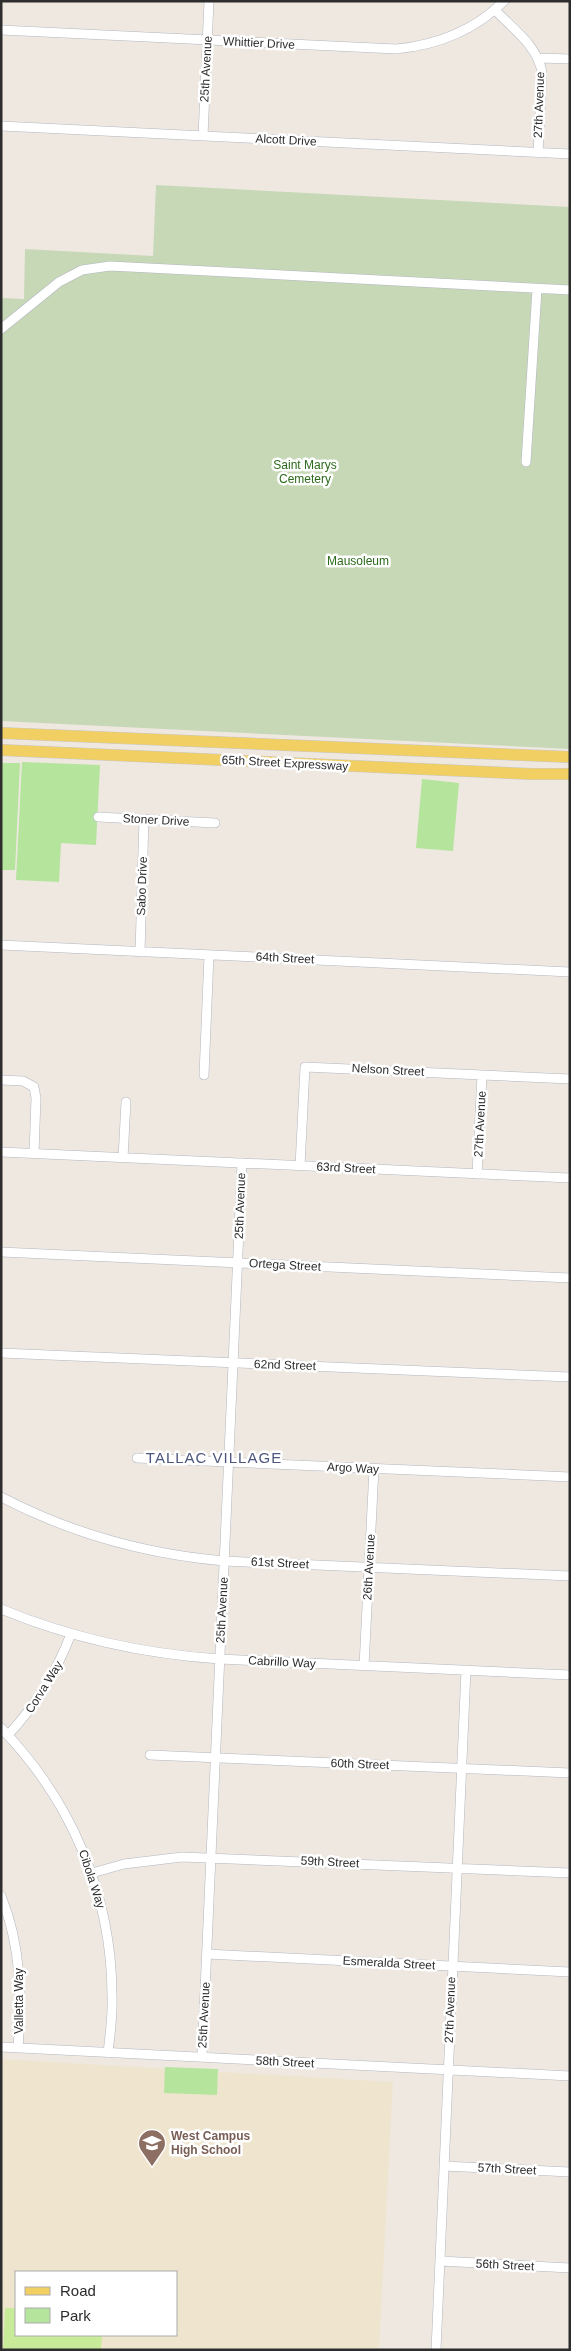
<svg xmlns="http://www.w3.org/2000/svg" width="571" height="2351" font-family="Helvetica,sans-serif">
	<rect width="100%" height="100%" fill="#eee8e0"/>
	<path fill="#efe5cf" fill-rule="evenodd" d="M 1,2059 L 393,2082 L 379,2350 L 1,2350 ZM 16,2272 L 176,2272 L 176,2335 L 16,2335 Z"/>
	<path fill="#b5e49d" d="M 22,762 L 100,765 L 96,845 L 61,843 L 59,882 L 16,880 Z
		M 1,763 L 20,763 L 15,870 L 1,870 Z
		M 422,779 L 459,783 L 453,851 L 416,848 Z
		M 165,2067 L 218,2069 L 217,2095 L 164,2093 Z"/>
	<path fill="#c7d8b7" d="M 156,185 L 570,207 L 570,749 L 1,721 L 1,298 L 24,299 L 25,249 L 153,256 Z"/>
	<path fill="#c8eb99" d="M 5,2308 L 16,2308 L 16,2335 L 102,2335 L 101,2350 L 3,2350 Z"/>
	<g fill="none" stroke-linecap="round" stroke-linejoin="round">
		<g stroke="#b3b6c0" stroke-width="10">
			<path id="minor" d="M 495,10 C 513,29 537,45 542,72 L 538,153
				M 1,30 L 396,49 C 438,45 474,31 504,1
				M 539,58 L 570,59
				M 1,126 L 570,154
				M 203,136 L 209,1
				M 1,329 L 59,282 L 82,270 L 110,266 L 570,290
				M 526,462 L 537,289
				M 98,817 L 215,823
				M 1,945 L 570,972
				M 140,952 L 144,819
				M 204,1075 L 209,955
				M 1,1080 L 23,1081 L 34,1087 L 36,1098 L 34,1153
				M 1,1152 L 570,1178
				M 123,1158 L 126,1102
				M 300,1166 L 305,1067 L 570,1079
				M 477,1174 L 482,1075
				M 1,1252 L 570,1278
				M 1,1353 L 570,1377
				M 137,1458 L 570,1477
				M 1,1497 C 72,1534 145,1554 224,1561 L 570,1576
				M 1,1609 C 71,1638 144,1654 220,1659 L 570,1675
				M 364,1666 L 374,1469
				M 1,1728 C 71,1800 112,1895 112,1996 C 113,2015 110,2034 108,2053
				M 8,1735 C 37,1704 56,1673 71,1634
				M 150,1755 L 570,1773
				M 92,1873 L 124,1864 L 182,1857 L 570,1873
				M 1,1896 C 21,1945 22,1996 18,2048
				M 207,1954 L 570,1972
				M 1,2047 L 570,2076
				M 202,2057 L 242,1163
				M 444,2166 L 570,2172
				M 440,2261 L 570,2268
				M 436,2350 L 466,1670"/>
		</g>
		<g stroke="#c8c8c8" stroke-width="12">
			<path id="major" d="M 1,733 L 570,757
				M 1,750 L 532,774 L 570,774"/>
		</g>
		<use href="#minor" stroke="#fff" stroke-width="9"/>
		<use href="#major" stroke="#f1cf62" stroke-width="11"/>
	</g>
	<defs>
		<g id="school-pin" transform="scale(1.4375)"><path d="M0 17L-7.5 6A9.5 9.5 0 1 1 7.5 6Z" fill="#8d6e63" stroke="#fff"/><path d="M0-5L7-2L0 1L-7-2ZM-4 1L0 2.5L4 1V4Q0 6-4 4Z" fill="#fff"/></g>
	</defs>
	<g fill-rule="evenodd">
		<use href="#school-pin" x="152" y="2143"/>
	</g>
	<g text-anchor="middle" stroke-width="5" stroke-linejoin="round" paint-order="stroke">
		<g font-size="12" fill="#2d2d2d" stroke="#fff">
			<text transform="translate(259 43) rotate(3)" y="4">Whittier Drive</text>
			<text transform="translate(206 69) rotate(-87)" y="4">25th Avenue</text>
			<text transform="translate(539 105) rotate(-88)" y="4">27th Avenue</text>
			<text transform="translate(286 140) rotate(3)" y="4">Alcott Drive</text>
			<text transform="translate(285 763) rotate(3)" y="4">65th Street Expressway</text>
			<text transform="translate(156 820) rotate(3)" y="4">Stoner Drive</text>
			<text transform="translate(142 886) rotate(-88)" y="4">Sabo Drive</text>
			<text transform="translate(285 958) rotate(3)" y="4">64th Street</text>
			<text transform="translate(388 1070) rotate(3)" y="4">Nelson Street</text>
			<text transform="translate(480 1124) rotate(-87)" y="4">27th Avenue</text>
			<text transform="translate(346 1168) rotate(3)" y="4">63rd Street</text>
			<text transform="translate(240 1206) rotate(-88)" y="4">25th Avenue</text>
			<text transform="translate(285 1265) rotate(3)" y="4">Ortega Street</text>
			<text transform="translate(285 1365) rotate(2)" y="4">62nd Street</text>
			<text transform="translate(353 1468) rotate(3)" y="4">Argo Way</text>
			<text transform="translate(280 1563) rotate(3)" y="4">61st Street</text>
			<text transform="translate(369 1567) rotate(-87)" y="4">26th Avenue</text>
			<text transform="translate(222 1610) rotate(-87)" y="4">25th Avenue</text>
			<text transform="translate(282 1662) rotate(3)" y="4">Cabrillo Way</text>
			<text transform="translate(44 1687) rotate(-58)" y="4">Corva Way</text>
			<text transform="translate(360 1764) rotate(2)" y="4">60th Street</text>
			<text transform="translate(330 1862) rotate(3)" y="4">59th Street</text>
			<text transform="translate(92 1879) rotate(72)" y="4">Cibola Way</text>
			<text transform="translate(389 1963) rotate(3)" y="4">Esmeralda Street</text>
			<text transform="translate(19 2001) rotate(-90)" y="4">Valletta Way</text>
			<text transform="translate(450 2010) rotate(-88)" y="4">27th Avenue</text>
			<text transform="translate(204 2015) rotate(-87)" y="4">25th Avenue</text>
			<text transform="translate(285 2062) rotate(3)" y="4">58th Street</text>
			<text transform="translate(507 2169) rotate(3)" y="4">57th Street</text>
			<text transform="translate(505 2265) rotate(3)" y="4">56th Street</text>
		</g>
		<g font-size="12" fill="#2c6b1b" stroke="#fff">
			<text x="305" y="469">Saint Marys<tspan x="305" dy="14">Cemetery</tspan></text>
			<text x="358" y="565">Mausoleum</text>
		</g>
		<g font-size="12" font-weight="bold" fill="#785e54" stroke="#fff" text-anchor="start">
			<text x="171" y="2140">West Campus<tspan x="171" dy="14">High School</tspan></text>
		</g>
		<g font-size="15" letter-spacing="1" fill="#4c567e" stroke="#fff">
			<text x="214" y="1463">TALLAC VILLAGE</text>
		</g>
	</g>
	<rect width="571" height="2351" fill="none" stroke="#2d2d2d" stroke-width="5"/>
	<rect x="15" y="2271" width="162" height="65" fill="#ffffff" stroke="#ababab"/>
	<rect x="25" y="2287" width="25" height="8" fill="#f1cf62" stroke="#ababab"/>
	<text x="60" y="2296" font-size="15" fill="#2d2d2d">Road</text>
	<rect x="25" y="2308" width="25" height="15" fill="#b5e49d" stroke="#ababab"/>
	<text x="60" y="2321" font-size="15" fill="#2d2d2d">Park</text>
</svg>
